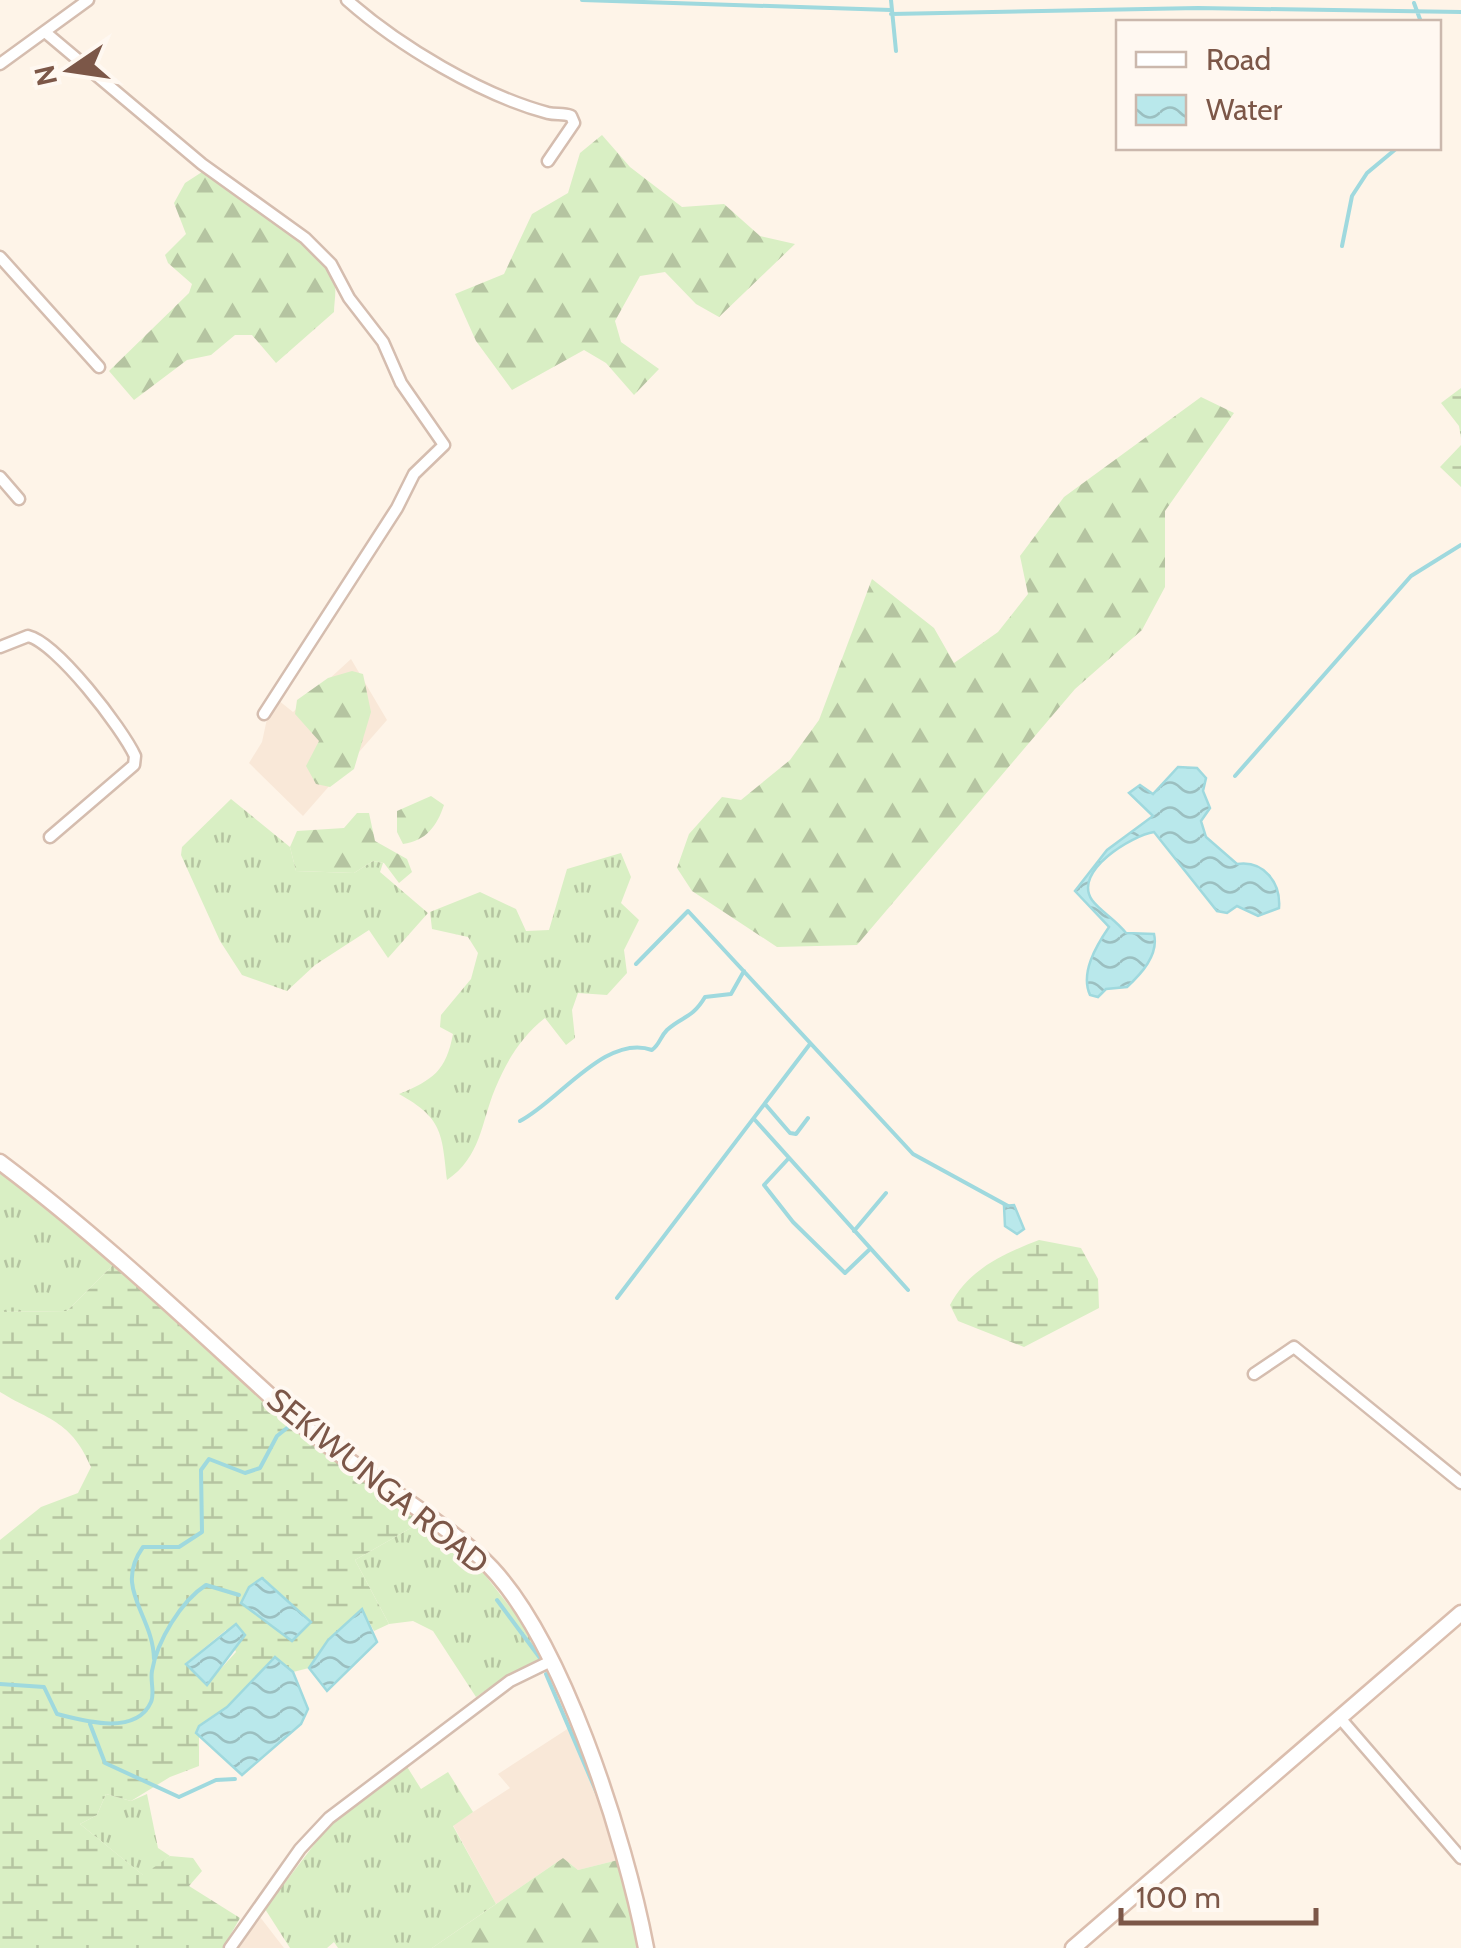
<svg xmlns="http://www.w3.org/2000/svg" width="1461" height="1948" font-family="Cabin,sans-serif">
	<defs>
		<pattern id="grass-tufts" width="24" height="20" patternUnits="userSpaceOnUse" patternTransform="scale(2.5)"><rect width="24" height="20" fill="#d9efc4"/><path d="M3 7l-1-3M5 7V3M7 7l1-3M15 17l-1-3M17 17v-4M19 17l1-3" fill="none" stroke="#b5c4a1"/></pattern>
		<pattern id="forest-firs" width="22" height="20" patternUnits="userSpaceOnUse" patternTransform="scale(2.5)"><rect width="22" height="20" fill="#d9efc4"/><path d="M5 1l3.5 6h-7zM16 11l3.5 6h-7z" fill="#b5c4a1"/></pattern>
		<pattern id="wetland-marsh" width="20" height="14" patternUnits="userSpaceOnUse" patternTransform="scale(2.5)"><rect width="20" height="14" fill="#d9efc4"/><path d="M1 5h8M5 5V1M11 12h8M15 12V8" fill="none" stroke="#b5c4a1"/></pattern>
		<pattern id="water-waves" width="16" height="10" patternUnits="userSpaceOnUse" patternTransform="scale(2.5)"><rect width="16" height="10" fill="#b9e8eb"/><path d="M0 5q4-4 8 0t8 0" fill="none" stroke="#9bbfc0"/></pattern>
	</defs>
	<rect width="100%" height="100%" fill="#fef4e8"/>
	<path fill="#f9e8d8" d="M 351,659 L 387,720 L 303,816 L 249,763 L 262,742 L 268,714 L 278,700 L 293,712 Z
		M 572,1726 L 622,1859 L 578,1870 L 563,1858 L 496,1904 L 453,1825 L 510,1788 L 498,1774 Z
		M 260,1917 L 284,1948 L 237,1948 Z"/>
	<path fill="url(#grass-tufts)" d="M 231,799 L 290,847 L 296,871 L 354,873 L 373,861 L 383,863 L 380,872 L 428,913 L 388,958 L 369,930 L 315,965 L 287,991 L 242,975 L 220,941 L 181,855 L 182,847 Z
		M 621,853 L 631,877 L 621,903 L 639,920 L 624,950 L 627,973 L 607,995 L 578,993 L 572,1010 L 575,1038 L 566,1045 L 545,1018 C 521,1037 507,1060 495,1089 C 481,1123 481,1157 447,1180 C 442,1132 442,1118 399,1094 C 433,1080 446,1071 453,1034 L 440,1027 L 441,1015 L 471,979 L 478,953 L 468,937 L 432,929 L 430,912 L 480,892 L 516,909 L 526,931 L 549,930 L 567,869 Z
		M 0,1173 L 115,1263 L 67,1311 L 0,1312 Z
		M 423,1521 L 471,1557 L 521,1621 L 543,1659 L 513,1672 L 476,1697 L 433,1631 L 413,1621 L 389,1624 L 355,1560 Z
		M 406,1765 L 421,1789 L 448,1772 L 473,1812 L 453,1826 L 496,1904 L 432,1948 L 338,1948 L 334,1942 L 327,1948 L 290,1948 L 265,1909 L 326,1829 Z
		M 106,1794 L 131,1801 L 147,1794 L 158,1848 L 170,1856 L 144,1876 L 80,1824 L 97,1815 Z"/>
	<path fill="url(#forest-firs)" d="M 602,135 L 630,167 L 682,207 L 724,204 L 760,236 L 795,244 L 719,317 L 696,304 L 665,272 L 640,276 L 615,321 L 621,342 L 659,369 L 634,395 L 606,363 L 584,350 L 512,390 L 476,341 L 455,294 L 504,274 L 532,214 L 568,193 L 580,153 Z
		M 202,172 C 238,197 317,241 334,282 C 337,290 334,303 334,312 L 276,363 L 252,335 L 235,335 L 211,355 L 187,360 L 134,400 L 109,371 L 189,293 L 192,284 L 168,263 L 165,255 L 186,234 L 174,203 L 185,183 Z
		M 1201,397 L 1234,413 L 1165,511 L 1165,587 L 1142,630 L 1075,689 L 857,945 L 777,947 L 692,891 L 677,868 L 689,834 L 722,797 L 741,800 L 790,760 L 819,720 L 872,579 L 934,628 L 954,663 L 998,632 L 1028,594 L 1020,556 L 1064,497 Z
		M 352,671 L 363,674 L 371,712 L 354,769 L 330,787 L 316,784 L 306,766 L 319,741 L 295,714 L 297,700 L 328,678 Z
		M 431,796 L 444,805 C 437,826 426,841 403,844 L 397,832 L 397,811 Z
		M 357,813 L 369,813 L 375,841 L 407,859 L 412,872 L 399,883 L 384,863 L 373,861 L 354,873 L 296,871 L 290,847 L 297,831 L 344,828 Z
		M 563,1858 L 578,1870 L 622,1859 L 640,1948 L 432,1948 Z"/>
	<path fill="url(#wetland-marsh)" fill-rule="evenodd" d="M 1461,388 L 1461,438 L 1459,426 L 1441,403 Z
		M 1461,445 L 1461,487 L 1440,467 Z
		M 1039,1240 L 1081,1248 L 1098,1279 L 1099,1308 L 1024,1347 L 958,1321 L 950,1305 C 968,1270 1003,1254 1039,1240 Z
		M 115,1263 L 423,1521 L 355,1560 L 389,1624 L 374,1631 L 362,1609 L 309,1668 L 293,1672 L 274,1657 L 227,1707 L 199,1726 L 199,1766 L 170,1777 L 131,1801 L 106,1794 L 97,1815 L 80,1824 L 143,1875 L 170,1856 L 193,1858 L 202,1871 L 189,1886 L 240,1918 L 223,1948 L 0,1948 L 0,1540 L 41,1507 L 78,1493 L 91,1467 C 70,1417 42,1418 0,1392 L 0,1312 L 67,1311 ZM 262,1579 L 311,1621 L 292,1641 L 241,1603 ZM 226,1630 L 236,1652 L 207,1684 L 186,1663 Z"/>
	<path fill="url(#water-waves)" stroke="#9fd9de" stroke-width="2.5" d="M 1178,767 L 1197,768 L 1206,778 L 1203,791 L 1210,808 L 1201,821 L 1206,837 L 1237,864 C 1264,860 1281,883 1279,908 L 1258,916 L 1237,906 L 1227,913 L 1217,911 L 1154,832 C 1133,835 1072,871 1092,900 C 1100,911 1116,920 1126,933 L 1154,934 C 1159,955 1141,974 1127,987 L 1106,989 L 1098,997 L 1090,995 C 1080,973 1096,946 1109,927 L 1075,891 L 1107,850 L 1153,816 L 1129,793 L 1140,785 L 1153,794 Z
		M 1014,1205 L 1024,1229 L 1017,1234 L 1005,1226 L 1004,1206 Z
		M 262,1578 L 311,1622 L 292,1641 L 241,1603 L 249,1587 Z
		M 362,1609 L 377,1642 L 327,1691 L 309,1668 L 328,1640 Z
		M 236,1624 L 245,1635 L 207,1685 L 186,1664 Z
		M 275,1657 L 293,1672 L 308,1709 L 301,1724 L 242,1775 L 196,1733 L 199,1726 L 227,1707 Z"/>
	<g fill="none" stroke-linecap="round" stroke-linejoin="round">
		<path stroke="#9fd9de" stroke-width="4" d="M 582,0 L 891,10
			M 891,0 L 896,51
			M 1414,3 L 1421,22
			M 891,14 L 1198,8 L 1461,12
			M 1342,246 L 1352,196 L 1367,173 L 1397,148
			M 1235,776 L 1411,576 L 1461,545
			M 636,964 L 688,911 L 913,1154 L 1008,1206
			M 765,1104 L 790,1133 L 796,1134 L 808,1118
			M 755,1120 L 908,1290
			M 520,1121 C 558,1102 606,1033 652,1050 C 660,1044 660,1037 667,1030 C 682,1016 692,1019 705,997 L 731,994 L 744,971
			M 788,1159 L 764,1185 L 793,1222 L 845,1273 L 870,1249
			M 854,1231 L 886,1193
			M 617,1298 L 810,1044
			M 497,1600 L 540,1658
			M 154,1659 C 153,1614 113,1589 143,1547 L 179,1547 L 202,1532 L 201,1470 L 209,1459 L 245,1473 L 260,1468 L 277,1436 L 292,1424
			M 546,1674 L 599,1798
			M 0,1684 L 44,1687 L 57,1714 C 84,1721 136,1736 151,1702 C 155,1693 150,1681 152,1671 C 157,1641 181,1601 206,1585 L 239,1595
			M 90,1724 L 105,1763 L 179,1797 L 216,1780 L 235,1779"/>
		<g stroke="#d5bdaf" stroke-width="15">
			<path id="minor" d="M 347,0 C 399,46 481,95 548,113 C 556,115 563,113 571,116 L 574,123 L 548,161
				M 45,32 L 202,164 L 305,238 L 331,264 L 349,298 L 383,342 L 401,383 L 444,445 L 414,474 L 397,508 L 264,714
				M 0,64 L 88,0
				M 0,257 L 99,367
				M 0,477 L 19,499
				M 0,647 L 28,636 C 57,643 122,728 135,756 L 134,765 L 50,837
				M 1254,1374 L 1294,1347 L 1461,1483
				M 1340,1718 L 1461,1858
				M 230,1948 L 300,1849 L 329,1818 L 510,1681 L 549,1662"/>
		</g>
		<g stroke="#dbbeae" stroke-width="19">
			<path id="secondary" d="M 0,1162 C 104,1240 195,1328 291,1415 C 349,1467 420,1504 479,1556 C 560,1627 626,1842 646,1948
				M 1073,1948 L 1461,1613"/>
		</g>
		<use href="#minor" stroke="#fff" stroke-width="10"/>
		<use href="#secondary" stroke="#fff" stroke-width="14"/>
	</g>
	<g text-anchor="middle" stroke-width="8" stroke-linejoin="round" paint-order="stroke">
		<g font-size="32" fill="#7c5748" stroke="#fff8f1">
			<text transform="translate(378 1481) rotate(39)" y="11">SEKIWUNGA ROAD</text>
		</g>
	</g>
	<rect x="1116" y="20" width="325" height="130" fill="#fff8f1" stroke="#cbb8ad" stroke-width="2.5"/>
	<rect x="1136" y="52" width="50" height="15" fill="#ffffff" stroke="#cbb8ad" stroke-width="2.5"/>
	<text x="1206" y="70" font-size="30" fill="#7c5748">Road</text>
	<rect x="1136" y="95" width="50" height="30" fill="url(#water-waves)" stroke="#cbb8ad" stroke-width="2.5"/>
	<text x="1206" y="120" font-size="30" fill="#7c5748">Water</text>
	<g transform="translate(70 70) rotate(257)" stroke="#fff8f1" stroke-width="8" paint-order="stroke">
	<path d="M0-8L18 38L0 25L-18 38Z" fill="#7c5748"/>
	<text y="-15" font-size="28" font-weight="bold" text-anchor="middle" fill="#7c5748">N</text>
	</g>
	<path d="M1121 1908v15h195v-15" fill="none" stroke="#7c5748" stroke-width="5"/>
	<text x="1136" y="1908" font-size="30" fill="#7c5748" stroke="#fff8f1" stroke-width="8" paint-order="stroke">100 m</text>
</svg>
